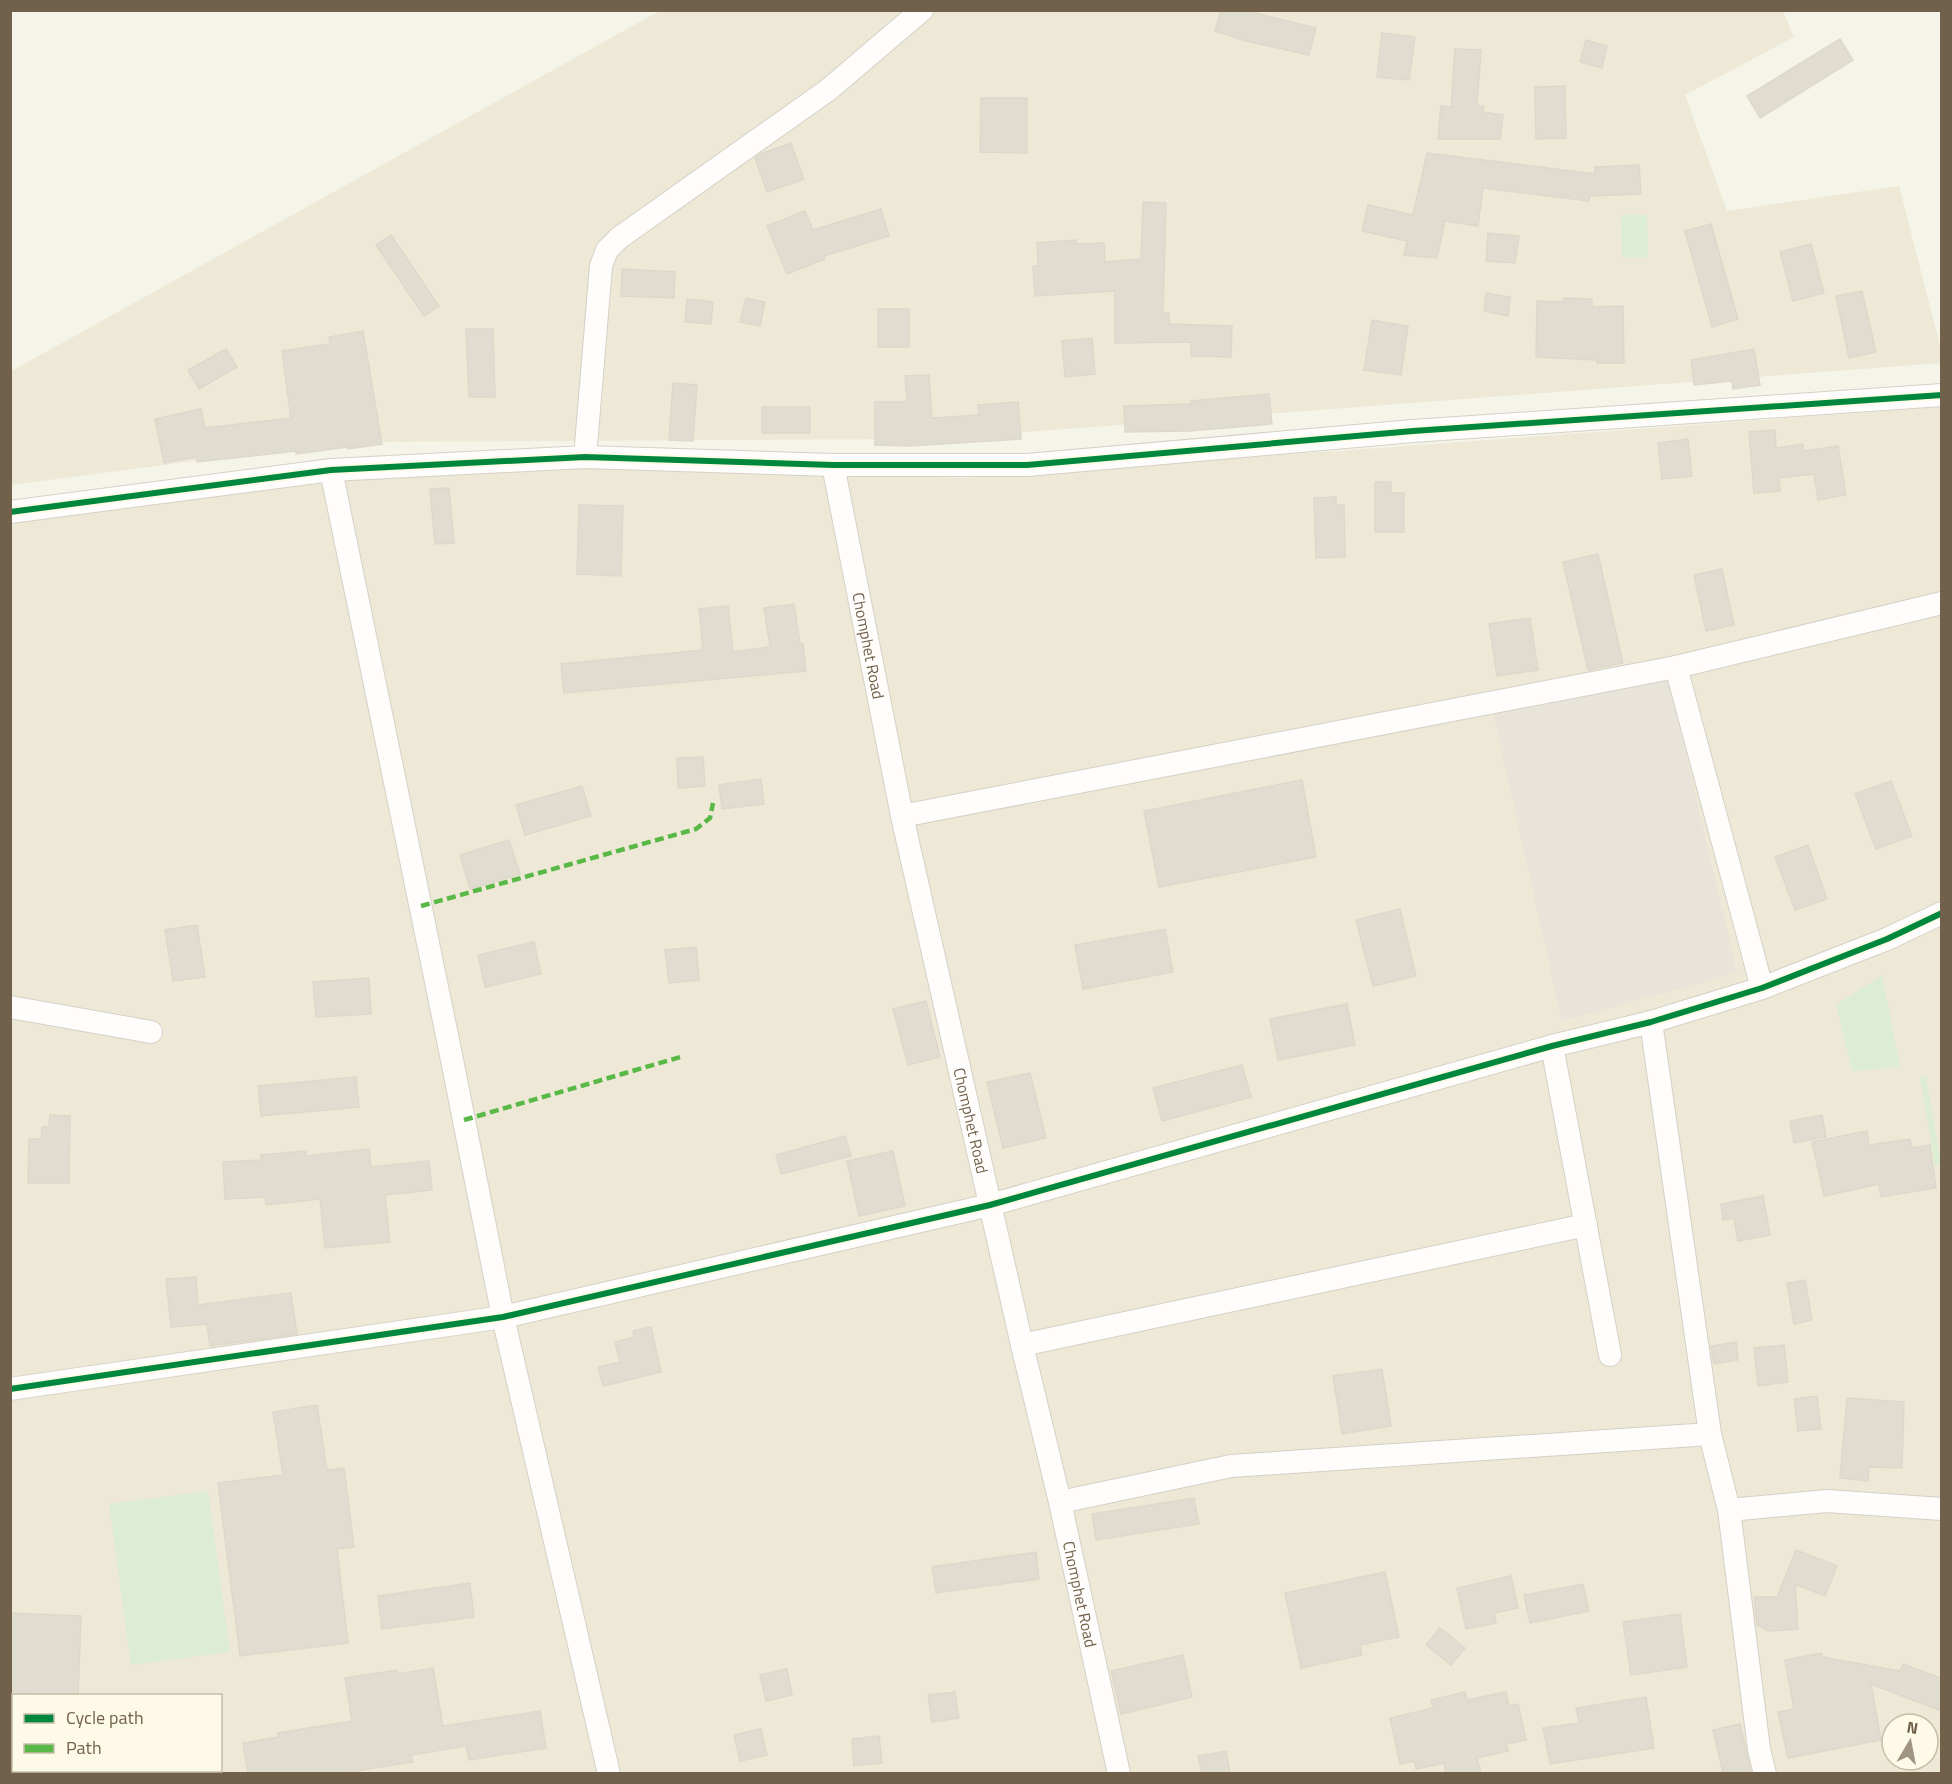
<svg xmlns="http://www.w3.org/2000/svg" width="1952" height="1784" font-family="'Titillium Web',sans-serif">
	<rect width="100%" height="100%" fill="#f5f4e9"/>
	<path fill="#eee8d6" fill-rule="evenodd" d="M 661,10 L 1783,11 L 1794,37 L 1685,95 L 1727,211 L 1899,186 L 1942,353 L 1941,363 L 934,439 L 340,442 L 11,485 L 10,372 Z
		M 1941,407 L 1941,1773 L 11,1773 L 10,519 L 192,493 L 547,460 L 963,478 ZM 14,1696 L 220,1696 L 220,1770 L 14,1770 ZM 1892,1724 L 1928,1724 L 1928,1760 L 1892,1760 Z"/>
	<path fill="#e8e4d9" d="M 1667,673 L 1737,973 L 1562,1021 L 1493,713 Z"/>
	<path fill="#ddedd4" d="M 1621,215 L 1647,215 L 1648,257 L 1622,257 Z
		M 1882,975 L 1900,1067 L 1852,1071 L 1836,1005 Z
		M 1926,1076 L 1941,1164 L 1935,1165 L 1920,1077 Z
		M 208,1491 L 230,1652 L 131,1665 L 109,1504 Z"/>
	<path fill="#e1dcd0" stroke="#ded8cb" stroke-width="1.5" d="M 1221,10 L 1256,10 L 1255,13 L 1316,28 L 1309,55 L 1246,41 L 1215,31 Z
		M 1382,33 L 1415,37 L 1409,80 L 1377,77 Z
		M 1840,39 L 1853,60 L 1760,118 L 1747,96 Z
		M 1586,40 L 1607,46 L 1602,68 L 1580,62 Z
		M 1455,49 L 1481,50 L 1477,106 L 1484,106 L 1483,112 L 1503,115 L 1500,139 L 1438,139 L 1441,106 L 1451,107 Z
		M 1565,86 L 1566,138 L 1536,139 L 1535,87 Z
		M 981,98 L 1027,98 L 1027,153 L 980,152 Z
		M 791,143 L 804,179 L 767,192 L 755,158 L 761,154 Z
		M 1427,153 L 1595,174 L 1595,167 L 1639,165 L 1641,194 L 1590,196 L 1589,201 L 1483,188 L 1478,226 L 1445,221 L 1437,258 L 1404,255 L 1407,241 L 1362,231 L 1368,205 L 1413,215 Z
		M 1143,202 L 1166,203 L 1163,313 L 1169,313 L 1169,324 L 1232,326 L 1231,357 L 1191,356 L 1191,342 L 1115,343 L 1115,291 L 1035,296 L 1033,266 L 1038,265 L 1037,243 L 1076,240 L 1076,244 L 1104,243 L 1105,262 L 1141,259 Z
		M 881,209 L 889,236 L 824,256 L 825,259 L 787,274 L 767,226 L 805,211 L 813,230 Z
		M 1711,224 L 1738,319 L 1712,327 L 1685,231 Z
		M 1488,233 L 1519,236 L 1515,263 L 1486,261 Z
		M 391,235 L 439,306 L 424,316 L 376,245 Z
		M 1811,244 L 1824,293 L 1793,301 L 1780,252 Z
		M 622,269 L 675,272 L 674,298 L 621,296 Z
		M 1862,291 L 1876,352 L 1849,358 L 1836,296 Z
		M 1486,293 L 1510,297 L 1508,316 L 1484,311 Z
		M 746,298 L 765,302 L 760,326 L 740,322 Z
		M 1564,298 L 1592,299 L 1592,307 L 1623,306 L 1624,363 L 1597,363 L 1597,360 L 1536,357 L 1537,301 L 1564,302 Z
		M 687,299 L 713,302 L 711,324 L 685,322 Z
		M 878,309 L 909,309 L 909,347 L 878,347 Z
		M 1372,320 L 1408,326 L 1401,375 L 1364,370 Z
		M 466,329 L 493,329 L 495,397 L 469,397 Z
		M 363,331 L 382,444 L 348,449 L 348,447 L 296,454 L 296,451 L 197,462 L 196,457 L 164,463 L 155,419 L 201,409 L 205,428 L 291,418 L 282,351 L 330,344 L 329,337 Z
		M 1092,338 L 1095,374 L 1065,377 L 1062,341 Z
		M 226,349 L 237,367 L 199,389 L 188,370 Z
		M 1754,349 L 1760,385 L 1733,389 L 1732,381 L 1694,385 L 1691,360 Z
		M 929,375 L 932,418 L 979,415 L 978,405 L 1018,402 L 1021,439 L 909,446 L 875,445 L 875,402 L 907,402 L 905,376 Z
		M 673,383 L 697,385 L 693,441 L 669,440 Z
		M 1269,394 L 1272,424 L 1190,431 L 1125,432 L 1124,406 L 1191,404 L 1191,401 Z
		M 762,407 L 810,407 L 810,433 L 762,433 Z
		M 1775,430 L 1776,448 L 1803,444 L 1804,451 L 1838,446 L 1846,495 L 1818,500 L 1814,474 L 1779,478 L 1780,491 L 1754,493 L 1749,432 Z
		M 1688,439 L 1692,476 L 1662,479 L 1658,443 Z
		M 1375,482 L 1391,482 L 1391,493 L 1404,493 L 1404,532 L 1375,532 Z
		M 449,488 L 454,543 L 435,544 L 430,489 Z
		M 1336,497 L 1336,505 L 1344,505 L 1345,557 L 1316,558 L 1314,498 Z
		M 579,505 L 623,506 L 621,576 L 577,574 Z
		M 1598,554 L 1623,663 L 1588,670 L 1563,562 Z
		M 1722,569 L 1734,625 L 1706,631 L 1694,575 Z
		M 794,604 L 800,644 L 803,644 L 806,671 L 564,693 L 561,664 L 703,650 L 699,609 L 728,606 L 733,652 L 770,647 L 764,608 Z
		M 1530,618 L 1538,670 L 1497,676 L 1489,624 Z
		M 703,757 L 705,786 L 678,788 L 677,758 Z
		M 761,779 L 764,804 L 722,809 L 719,785 Z
		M 1302,780 L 1316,857 L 1159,887 L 1144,811 Z
		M 1891,781 L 1912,836 L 1876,849 L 1855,794 Z
		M 582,786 L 591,816 L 525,835 L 516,805 Z
		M 509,840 L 520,874 L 470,889 L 460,855 Z
		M 1808,845 L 1827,899 L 1795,910 L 1775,857 Z
		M 1400,909 L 1416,976 L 1373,986 L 1356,920 Z
		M 197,925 L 205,977 L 173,981 L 165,930 Z
		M 1165,929 L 1173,972 L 1083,989 L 1075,945 Z
		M 534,942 L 541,974 L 485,987 L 478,955 Z
		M 696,947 L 699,980 L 669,983 L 665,950 Z
		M 369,978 L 371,1014 L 316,1017 L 313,982 Z
		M 926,1001 L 940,1057 L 908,1065 L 893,1009 Z
		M 1347,1004 L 1355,1045 L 1278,1060 L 1270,1019 Z
		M 1242,1065 L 1251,1097 L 1162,1121 L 1153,1088 Z
		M 1030,1073 L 1046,1138 L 1003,1148 L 987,1082 Z
		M 356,1077 L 359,1107 L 261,1116 L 258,1086 Z
		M 50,1115 L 70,1116 L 69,1183 L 28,1183 L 29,1139 L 41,1139 L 42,1127 L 49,1127 Z
		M 1822,1115 L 1826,1137 L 1794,1143 L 1790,1121 Z
		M 1867,1131 L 1869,1145 L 1910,1139 L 1912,1148 L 1930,1145 L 1936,1188 L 1881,1197 L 1879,1184 L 1824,1196 L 1812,1142 Z
		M 845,1136 L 851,1156 L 781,1174 L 776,1155 Z
		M 369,1149 L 371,1167 L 429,1161 L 432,1190 L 385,1195 L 390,1242 L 325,1248 L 320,1199 L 266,1205 L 265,1197 L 225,1199 L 223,1162 L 261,1160 L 261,1155 L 306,1151 L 306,1156 Z
		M 893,1151 L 905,1206 L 859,1216 L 847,1161 Z
		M 1763,1196 L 1770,1235 L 1738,1241 L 1734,1218 L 1723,1220 L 1721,1204 Z
		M 196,1277 L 198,1305 L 291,1293 L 297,1334 L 210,1346 L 207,1324 L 171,1327 L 166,1279 Z
		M 1805,1280 L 1812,1320 L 1794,1324 L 1787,1283 Z
		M 651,1327 L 661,1372 L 603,1386 L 598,1367 L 620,1362 L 615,1342 L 634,1337 L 633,1331 Z
		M 1736,1342 L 1738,1360 L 1714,1364 L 1711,1346 Z
		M 1784,1345 L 1788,1382 L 1758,1386 L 1754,1348 Z
		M 1382,1369 L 1391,1426 L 1342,1434 L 1333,1376 Z
		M 1817,1396 L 1821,1429 L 1798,1431 L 1794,1399 Z
		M 1847,1398 L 1904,1402 L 1902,1468 L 1869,1467 L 1868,1481 L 1840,1478 Z
		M 317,1405 L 327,1470 L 344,1468 L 354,1547 L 337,1549 L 348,1643 L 240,1656 L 218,1483 L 283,1475 L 273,1412 Z
		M 1194,1498 L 1199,1524 L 1096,1540 L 1092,1514 Z
		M 1796,1550 L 1837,1566 L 1825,1596 L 1795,1584 L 1798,1629 L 1769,1631 L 1757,1625 L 1754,1597 L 1777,1597 Z
		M 1036,1552 L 1039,1579 L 936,1593 L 932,1567 Z
		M 1385,1572 L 1399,1637 L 1360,1645 L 1362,1655 L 1301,1668 L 1285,1593 Z
		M 1511,1576 L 1518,1608 L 1494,1613 L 1496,1623 L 1466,1629 L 1457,1588 Z
		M 470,1583 L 474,1617 L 382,1629 L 378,1596 Z
		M 1583,1584 L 1589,1611 L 1530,1623 L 1524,1595 Z
		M 10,1613 L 81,1616 L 78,1695 L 10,1694 Z
		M 1680,1614 L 1687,1667 L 1631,1675 L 1623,1622 Z
		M 1440,1628 L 1465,1648 L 1451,1665 L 1426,1645 Z
		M 1821,1653 L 1822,1657 L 1900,1671 L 1903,1664 L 1941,1678 L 1941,1711 L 1871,1684 L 1881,1740 L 1788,1758 L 1778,1712 L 1794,1709 L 1785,1660 Z
		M 1183,1655 L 1192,1697 L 1121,1714 L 1111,1671 Z
		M 433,1668 L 443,1726 L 540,1711 L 546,1748 L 469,1760 L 466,1746 L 411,1755 L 413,1762 L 344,1773 L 248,1773 L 243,1743 L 278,1737 L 278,1733 L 352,1721 L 345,1678 L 397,1670 L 398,1674 Z
		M 787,1669 L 792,1695 L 766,1701 L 760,1675 Z
		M 955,1692 L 959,1718 L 932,1722 L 928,1695 Z
		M 1465,1692 L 1467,1700 L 1506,1692 L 1509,1706 L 1518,1704 L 1526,1740 L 1506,1744 L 1508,1751 L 1477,1758 L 1481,1773 L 1446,1773 L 1444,1763 L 1416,1769 L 1414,1761 L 1400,1764 L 1390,1718 L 1433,1708 L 1431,1700 Z
		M 1646,1697 L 1654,1748 L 1550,1764 L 1543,1728 L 1579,1723 L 1576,1708 Z
		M 1740,1724 L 1751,1773 L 1723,1773 L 1713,1730 Z
		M 761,1729 L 767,1755 L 740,1761 L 734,1735 Z
		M 879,1736 L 882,1763 L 854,1766 L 852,1739 Z
		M 1226,1751 L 1230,1773 L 1202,1773 L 1198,1756 Z"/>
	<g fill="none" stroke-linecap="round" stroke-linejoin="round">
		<g stroke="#d4d1c7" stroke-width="24">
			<g id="street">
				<path d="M 585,457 L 601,266 L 607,250 L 619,238 L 828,90 L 922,10"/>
				<path id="s1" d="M 833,465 L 902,816 L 1022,1345 L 1060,1502 L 1119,1774"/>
				<path d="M 331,470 L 451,1055 L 503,1317 L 609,1774"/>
				<path d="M 10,512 L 331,470 L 585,457 L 833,465 L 1027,465 L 1413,431 L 1942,395"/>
				<path d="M 1676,667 L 1762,988"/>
				<path d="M 902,816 L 1676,667 L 1942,603"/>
				<path d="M 10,1007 L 151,1032"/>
				<path d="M 1651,1022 L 1710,1434 L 1729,1510 L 1759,1749 L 1765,1774"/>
				<path d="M 1552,1046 L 1610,1355"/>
				<path d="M 1022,1345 L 1586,1225"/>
				<path d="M 10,1389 L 503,1317 L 990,1205 L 1552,1046 L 1651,1022 L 1762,988 L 1887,939 L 1942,913"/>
				<path d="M 1060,1502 L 1231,1466 L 1710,1434"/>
				<path d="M 1729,1510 L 1827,1501 L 1942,1509"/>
			</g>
		</g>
		<use href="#street" stroke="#fefdfc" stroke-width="22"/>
		<path stroke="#58b947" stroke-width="4.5" stroke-dasharray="9 4.5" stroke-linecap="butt" d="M 421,906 L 696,829 L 710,818 L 713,803
			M 464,1120 L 684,1056"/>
		<g stroke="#fefae8" stroke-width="10">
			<path id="cycleway" d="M 10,512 L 331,470 L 585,457 L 833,465 L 1027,465 L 1413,431 L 1942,395
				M 10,1389 L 503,1317 L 990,1205 L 1552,1046 L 1651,1022 L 1762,988 L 1887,939 L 1942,913"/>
		</g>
		<use href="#cycleway" stroke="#00873e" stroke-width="6"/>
	</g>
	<g text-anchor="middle" stroke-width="5" stroke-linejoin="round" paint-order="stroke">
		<g font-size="16" fill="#72614a" stroke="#fefae8">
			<text dy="6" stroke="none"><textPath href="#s1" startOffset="184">Chomphet Road</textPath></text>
			<text dy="6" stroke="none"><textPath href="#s1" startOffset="670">Chomphet Road</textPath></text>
			<text dy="6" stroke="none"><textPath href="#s1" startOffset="1156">Chomphet Road</textPath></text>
		</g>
	</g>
	<rect width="1952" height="1784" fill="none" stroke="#72614a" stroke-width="24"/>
	<rect x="12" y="1694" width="210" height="78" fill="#fefae8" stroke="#c6bda9" stroke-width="1.5"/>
	<rect x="24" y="1714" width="30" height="9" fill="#00873e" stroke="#c6bda9" stroke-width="1.5"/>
	<text x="66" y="1724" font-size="18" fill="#72614a">Cycle path</text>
	<rect x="24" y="1744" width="30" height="9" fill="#58b947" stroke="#c6bda9" stroke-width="1.5"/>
	<text x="66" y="1754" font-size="18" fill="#72614a">Path</text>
	<g transform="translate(1910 1742) rotate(10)"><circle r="28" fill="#fefae8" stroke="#c6bda9" stroke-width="1.5"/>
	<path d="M0-4.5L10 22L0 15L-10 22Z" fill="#a09482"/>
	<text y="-9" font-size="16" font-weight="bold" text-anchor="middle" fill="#72614a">N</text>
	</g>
</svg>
